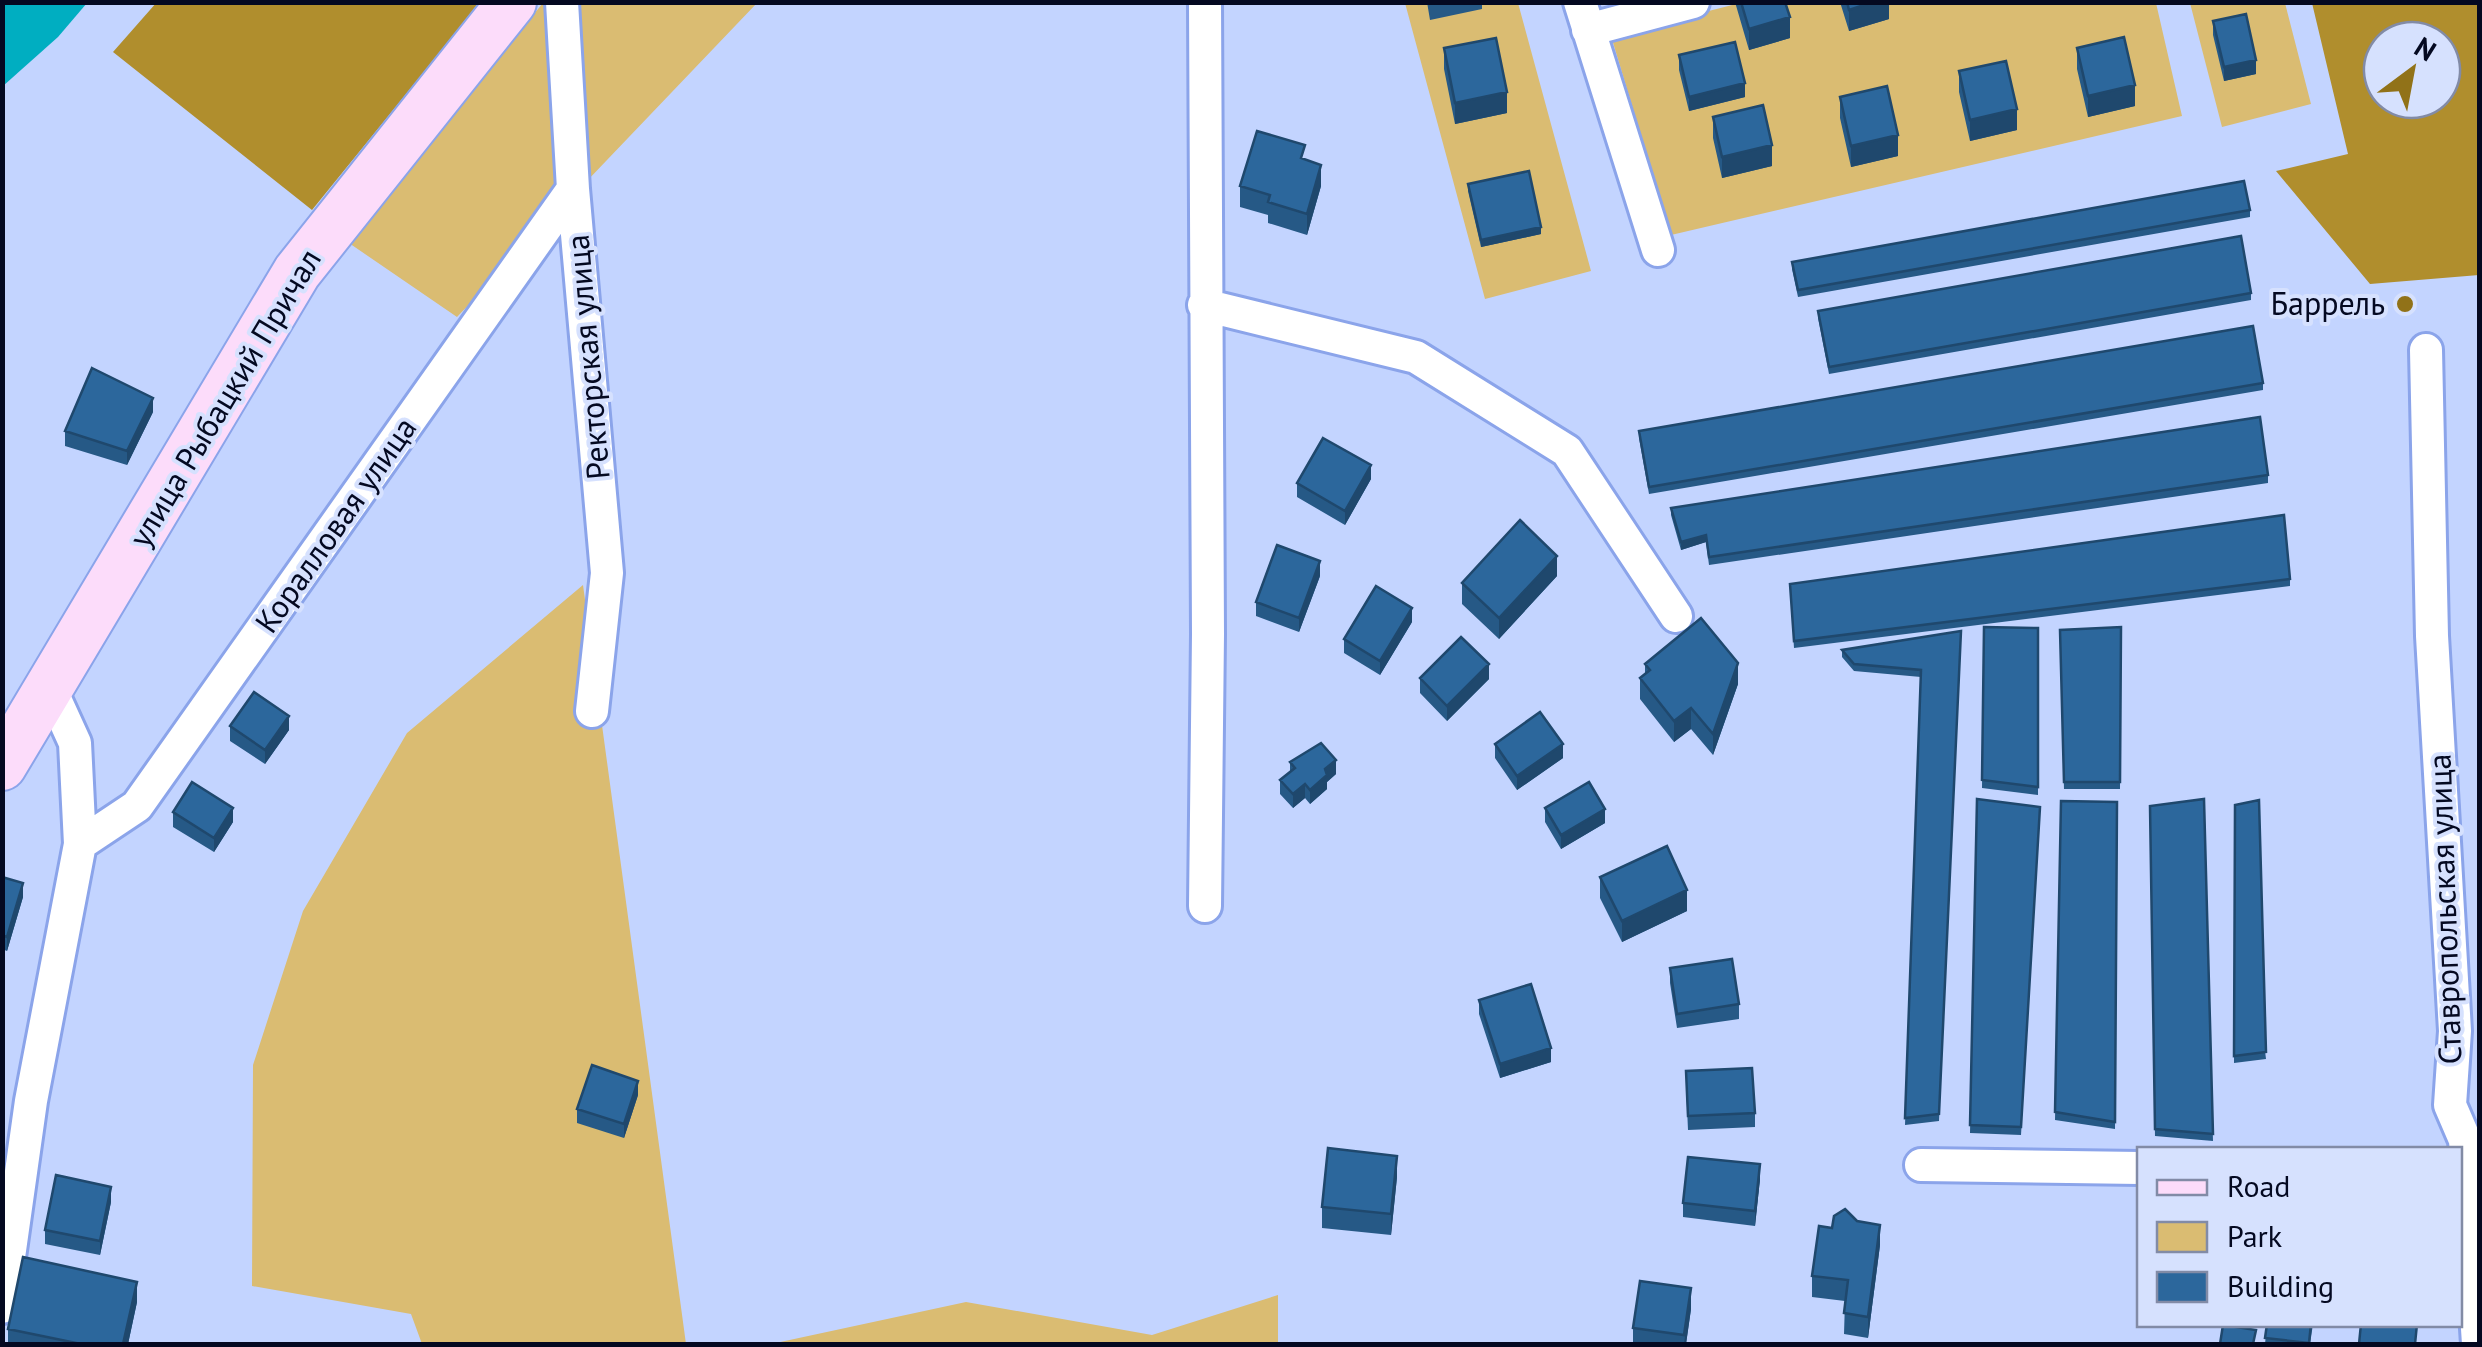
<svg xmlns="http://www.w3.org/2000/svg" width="2482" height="1347" font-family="'PT Sans',sans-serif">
	<rect width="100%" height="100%" fill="#c3d4ff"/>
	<path fill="#dabc72" d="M 543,3 L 757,3 L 457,317 L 346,241 Z
		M 1405,3 L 1518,3 L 1591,271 L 1485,299 Z
		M 1740,3 L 2156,3 L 2182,116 L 1671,235 L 1611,36 Z
		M 2190,3 L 2285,3 L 2311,104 L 2222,127 Z
		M 583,585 L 686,1344 L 422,1344 L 411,1314 L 252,1286 L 253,1065 L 303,911 L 407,733 Z
		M 1278,1295 L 1278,1344 L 771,1344 L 966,1302 L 1152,1335 Z"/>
	<path fill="#b08e2d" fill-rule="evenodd" d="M 157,2 L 480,2 L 480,3 L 312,210 L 113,52 Z
		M 2312,3 L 2479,3 L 2479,275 L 2370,284 L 2276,171 L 2348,154 ZM 2382,40 L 2442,40 L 2442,100 L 2382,100 Z"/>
	<path fill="#00aec1" d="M 3,2 L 87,2 L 87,3 L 58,37 L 3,86 Z"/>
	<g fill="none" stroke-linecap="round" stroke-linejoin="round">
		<g stroke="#8ba4ea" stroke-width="38">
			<path id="minor" d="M 562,2 L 573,189 L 607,573 L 592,711
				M 1580,2 L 1658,250
				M 1588,30 L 1693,2
				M 1204,305 L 1416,357 L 1567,451 L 1676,616
				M 2426,350 L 2432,636 L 2455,1031 L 2450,1105 L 2465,1140 L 2478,1344
				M 80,844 L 137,806 L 573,189
				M 1205,906 L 1208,634 L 1205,2
				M 1921,1165 L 2140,1168
				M 2,1307 L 31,1101 L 80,844 L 75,743 L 50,688"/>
		</g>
		<g stroke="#8ba4ea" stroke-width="52">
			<path id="secondary" d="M 2,766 L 297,272 L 512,2"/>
		</g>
		<use href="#minor" stroke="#fff" stroke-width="32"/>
		<use href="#secondary" stroke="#fcdcfa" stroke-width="48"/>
	</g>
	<path fill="#265986" d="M 1427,2 L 1482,2 L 1482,9 L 1430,20 Z
		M 1735,2 L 1785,2 L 1790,38 L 1749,50 Z
		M 1840,2 L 1889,2 L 1889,19 L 1849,31 Z
		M 2213,21 L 2256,74 L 2224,81 L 2213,35 Z
		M 1444,48 L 1507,113 L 1455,124 L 1444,69 Z
		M 2077,48 L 2135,106 L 2088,117 L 2077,69 Z
		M 1679,55 L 1745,97 L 1689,111 L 1679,70 Z
		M 1959,71 L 2017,130 L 1970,141 L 1959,92 Z
		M 1840,97 L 1898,156 L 1851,167 L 1840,118 Z
		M 1713,117 L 1772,166 L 1722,178 L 1713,138 Z
		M 1305,159 L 1321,186 L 1307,235 L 1268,223 L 1268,215 L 1240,207 L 1240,186 Z
		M 1468,184 L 1541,234 L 1481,247 L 1468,191 Z
		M 2250,210 L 2250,217 L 1798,297 L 1792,269 L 1792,262 Z
		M 2251,293 L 2251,300 L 1829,374 L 1818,318 L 1818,311 Z
		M 2263,383 L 2263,390 L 1649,494 L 1639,438 L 1639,431 Z
		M 153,412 L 127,465 L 65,446 L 65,431 Z
		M 2268,475 L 2268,483 L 1709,565 L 1706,542 L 1681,550 L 1671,515 L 1671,508 Z
		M 1371,479 L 1345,525 L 1297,497 L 1297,483 Z
		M 1320,576 L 1299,632 L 1256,616 L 1256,602 Z
		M 1557,576 L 1499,639 L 1462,604 L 1462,583 Z
		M 2290,579 L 2290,586 L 1794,648 L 1790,584 Z
		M 1412,622 L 1380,675 L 1344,653 L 1344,639 Z
		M 1984,627 L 2038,628 L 2038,795 L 1982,788 Z
		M 2121,627 L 2120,789 L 2064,789 L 2060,630 Z
		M 1961,631 L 1939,1121 L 1905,1125 L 1921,677 L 1854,671 L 1842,657 L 1842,650 Z
		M 1645,664 L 1738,684 L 1713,755 L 1691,729 L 1674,742 L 1640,699 L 1640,678 L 1645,675 Z
		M 1420,678 L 1489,679 L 1447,721 L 1420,693 Z
		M 230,726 L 289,730 L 265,764 L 230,741 Z
		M 1495,744 L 1563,758 L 1517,790 L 1495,758 Z
		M 1290,762 L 1336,774 L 1327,782 L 1327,789 L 1310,804 L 1305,798 L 1293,808 L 1280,794 L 1280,780 L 1290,771 Z
		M 1977,799 L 2040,807 L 2021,1135 L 1970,1133 Z
		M 2204,799 L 2213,1141 L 2155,1136 L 2150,806 Z
		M 2061,801 L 2117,802 L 2115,1129 L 2055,1120 Z
		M 2235,805 L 2266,1059 L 2234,1063 Z
		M 1545,808 L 1605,823 L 1561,849 L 1545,822 Z
		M 173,812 L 233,822 L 214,852 L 173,827 Z
		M 2,877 L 23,897 L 7,951 L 2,949 Z
		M 1600,877 L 1687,911 L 1622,942 L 1600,898 Z
		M 1670,968 L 1739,1004 L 1739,1019 L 1677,1028 L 1670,983 Z
		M 1479,1000 L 1551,1062 L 1500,1078 L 1479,1014 Z
		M 1686,1085 L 1755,1113 L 1755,1127 L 1688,1130 Z
		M 638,1095 L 624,1138 L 577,1123 L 577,1109 Z
		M 1397,1177 L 1391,1235 L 1322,1228 L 1322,1207 Z
		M 1760,1179 L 1755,1226 L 1683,1217 L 1683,1203 Z
		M 111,1202 L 100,1255 L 45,1244 L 45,1230 Z
		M 1880,1245 L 1868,1338 L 1844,1334 L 1845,1301 L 1812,1297 L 1812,1276 Z
		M 137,1302 L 128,1344 L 8,1344 L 8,1329 Z
		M 1691,1309 L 1686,1344 L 1633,1344 L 1633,1328 Z
		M 2267,1324 L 2313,1324 L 2310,1344 L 2265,1344 Z"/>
	<path fill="#1f486d" d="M 1873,2 L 1889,2 L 1889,19 L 1849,31 L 1849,10 Z
		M 1790,17 L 1790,38 L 1749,50 L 1749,29 Z
		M 2256,60 L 2256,74 L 2224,81 L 2224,67 Z
		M 1745,83 L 1745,97 L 1689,111 L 1689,97 Z
		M 2135,85 L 2135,106 L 2088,117 L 2088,96 Z
		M 1507,92 L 1507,113 L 1455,124 L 1455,103 Z
		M 2017,109 L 2017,130 L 1970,141 L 1970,120 Z
		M 1898,135 L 1898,156 L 1851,167 L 1851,146 Z
		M 1772,145 L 1772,166 L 1722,178 L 1722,157 Z
		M 1321,165 L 1321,186 L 1307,235 L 1307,214 Z
		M 1541,227 L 1541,234 L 1481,247 L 1481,240 Z
		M 153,398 L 153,412 L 127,465 L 127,451 Z
		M 1371,465 L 1371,479 L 1345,525 L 1345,511 Z
		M 1706,535 L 1706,542 L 1681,550 L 1681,542 Z
		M 1557,556 L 1557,576 L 1499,639 L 1499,618 Z
		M 1320,561 L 1320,576 L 1299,632 L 1299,618 Z
		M 1412,608 L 1412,622 L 1380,675 L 1380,661 Z
		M 1738,663 L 1738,684 L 1713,755 L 1713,734 Z
		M 1489,664 L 1489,679 L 1447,721 L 1447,706 Z
		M 1691,708 L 1691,729 L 1674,742 L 1674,721 Z
		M 289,716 L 289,730 L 265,764 L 265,750 Z
		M 1563,744 L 1563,758 L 1517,790 L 1517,776 Z
		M 1336,760 L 1336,774 L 1327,782 L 1327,789 L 1310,804 L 1310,790 L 1325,769 Z
		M 1305,784 L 1305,798 L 1293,808 L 1293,794 Z
		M 233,808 L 233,822 L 214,852 L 214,838 Z
		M 1605,809 L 1605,823 L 1561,849 L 1561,835 Z
		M 23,883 L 23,897 L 7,951 L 7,937 Z
		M 1687,890 L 1687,911 L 1622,942 L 1622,921 Z
		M 1551,1048 L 1551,1062 L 1500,1078 L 1500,1064 Z
		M 638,1081 L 638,1095 L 624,1138 L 624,1124 Z
		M 1397,1156 L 1397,1177 L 1391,1235 L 1391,1214 Z
		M 1760,1164 L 1760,1179 L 1755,1226 L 1755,1211 Z
		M 111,1187 L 111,1202 L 100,1255 L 100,1241 Z
		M 1880,1225 L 1880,1245 L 1868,1338 L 1868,1317 Z
		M 137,1282 L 137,1302 L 128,1344 L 123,1344 Z
		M 1691,1288 L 1691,1309 L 1686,1344 L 1684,1344 Z"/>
	<path fill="#2c679c" stroke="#1f486d" stroke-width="2.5" d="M 1741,2 L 1785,2 L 1790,17 L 1749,29 Z
		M 1847,2 L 1873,2 L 1849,10 Z
		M 2246,14 L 2256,60 L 2224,67 L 2213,21 Z
		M 2124,37 L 2135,85 L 2088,96 L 2077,48 Z
		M 1496,38 L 1507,92 L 1455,103 L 1444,48 Z
		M 1735,42 L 1745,83 L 1689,97 L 1679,55 Z
		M 2006,61 L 2017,109 L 1970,120 L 1959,71 Z
		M 1887,86 L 1898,135 L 1851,146 L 1840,97 Z
		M 1763,105 L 1772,145 L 1722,157 L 1713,117 Z
		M 1257,131 L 1305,145 L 1301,158 L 1321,165 L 1307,214 L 1268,202 L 1270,195 L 1240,186 Z
		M 1529,171 L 1541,227 L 1481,240 L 1468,184 Z
		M 2244,181 L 2250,210 L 1798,290 L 1792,262 Z
		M 2241,236 L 2251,293 L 1829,367 L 1818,311 Z
		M 2253,326 L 2263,383 L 1649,487 L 1639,431 Z
		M 92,368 L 153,398 L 127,451 L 65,431 Z
		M 2260,417 L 2268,475 L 1709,557 L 1706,535 L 1681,542 L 1671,508 Z
		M 1323,438 L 1371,465 L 1345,511 L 1297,483 Z
		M 2284,515 L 2290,579 L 1794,641 L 1790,584 Z
		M 1520,520 L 1557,556 L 1499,618 L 1462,583 Z
		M 1277,545 L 1320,561 L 1299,618 L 1256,602 Z
		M 1376,586 L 1412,608 L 1380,661 L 1344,639 Z
		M 1701,618 L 1738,663 L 1713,734 L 1691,708 L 1674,721 L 1640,678 L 1650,670 L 1645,664 Z
		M 1984,627 L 2038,628 L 2038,787 L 1982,780 Z
		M 2121,627 L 2120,782 L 2064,782 L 2060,630 Z
		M 1961,631 L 1939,1114 L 1905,1118 L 1921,670 L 1854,664 L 1842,650 Z
		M 1461,637 L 1489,664 L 1447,706 L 1420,678 Z
		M 254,692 L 289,716 L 265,750 L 230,726 Z
		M 1540,712 L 1563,744 L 1517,776 L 1495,744 Z
		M 1321,743 L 1336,760 L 1325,769 L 1327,775 L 1310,790 L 1305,784 L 1293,794 L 1280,780 L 1295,768 L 1290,762 Z
		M 192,782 L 233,808 L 214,838 L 173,812 Z
		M 1589,782 L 1605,809 L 1561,835 L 1545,808 Z
		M 1977,799 L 2040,807 L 2021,1127 L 1970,1125 Z
		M 2204,799 L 2213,1134 L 2155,1129 L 2150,806 Z
		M 2259,800 L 2266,1052 L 2234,1056 L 2235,805 Z
		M 2061,801 L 2117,802 L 2115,1122 L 2055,1112 Z
		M 1667,846 L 1687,890 L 1622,921 L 1600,877 Z
		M 2,877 L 23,883 L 7,937 L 2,935 Z
		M 1732,959 L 1739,1004 L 1677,1014 L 1670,968 Z
		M 1531,984 L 1551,1048 L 1500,1064 L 1479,1000 Z
		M 592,1065 L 638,1081 L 624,1124 L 577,1109 Z
		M 1752,1068 L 1755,1113 L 1688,1116 L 1686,1071 Z
		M 1328,1148 L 1397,1156 L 1391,1214 L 1322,1207 Z
		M 1688,1157 L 1760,1164 L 1755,1211 L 1683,1203 Z
		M 56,1175 L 111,1187 L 100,1241 L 45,1230 Z
		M 1845,1209 L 1857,1221 L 1880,1225 L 1868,1317 L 1844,1313 L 1848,1280 L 1812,1276 L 1819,1226 L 1832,1228 L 1834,1216 Z
		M 23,1257 L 137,1282 L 123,1344 L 81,1344 L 8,1329 Z
		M 1640,1281 L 1691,1288 L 1684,1335 L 1633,1328 Z
		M 2267,1324 L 2311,1324 L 2309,1343 L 2265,1338 Z
		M 2361,1324 L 2417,1324 L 2415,1344 L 2359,1344 Z
		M 2223,1325 L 2256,1330 L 2253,1344 L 2220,1344 Z"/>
	<circle fill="#917218" stroke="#d6e1fe" stroke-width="4" cx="2405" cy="304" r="10"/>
	<g text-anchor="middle" stroke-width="8" stroke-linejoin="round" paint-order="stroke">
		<g font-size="32" fill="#040921" stroke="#d6e1fe" text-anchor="end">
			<text x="2385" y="315">Баррель</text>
		</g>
		<g font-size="32" fill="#040921" stroke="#d6e1fe">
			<text transform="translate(588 357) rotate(-95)" y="11">Ректорская улица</text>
			<text transform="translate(225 398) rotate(-59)" y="11">улица Рыбацкий Причал</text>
			<text transform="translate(336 525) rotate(-55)" y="11">Коралловая улица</text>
			<text transform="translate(2445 909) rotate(-92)" y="11">Ставропольская улица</text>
		</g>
	</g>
	<rect width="2482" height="1347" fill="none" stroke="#040921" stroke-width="10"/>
	<rect x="2137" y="1147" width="325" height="180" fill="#d6e1fe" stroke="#828ba6" stroke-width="2.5"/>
	<rect x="2157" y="1180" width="50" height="15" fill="#fcdcfa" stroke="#828ba6" stroke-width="2.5"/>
	<text x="2227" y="1197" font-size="30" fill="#040921">Road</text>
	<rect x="2157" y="1222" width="50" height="30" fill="#dabc72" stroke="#828ba6" stroke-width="2.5"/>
	<text x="2227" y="1247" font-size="30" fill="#040921">Park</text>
	<rect x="2157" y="1272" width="50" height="30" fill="#2c679c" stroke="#828ba6" stroke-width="2.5"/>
	<text x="2227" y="1297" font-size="30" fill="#040921">Building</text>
	<g transform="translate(2412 70) rotate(32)"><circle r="48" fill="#d6e1fe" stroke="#828ba6" stroke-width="2.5"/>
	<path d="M0-8L18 38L0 25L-18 38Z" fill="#917218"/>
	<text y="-15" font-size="28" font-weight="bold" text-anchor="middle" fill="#040921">N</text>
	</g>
</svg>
